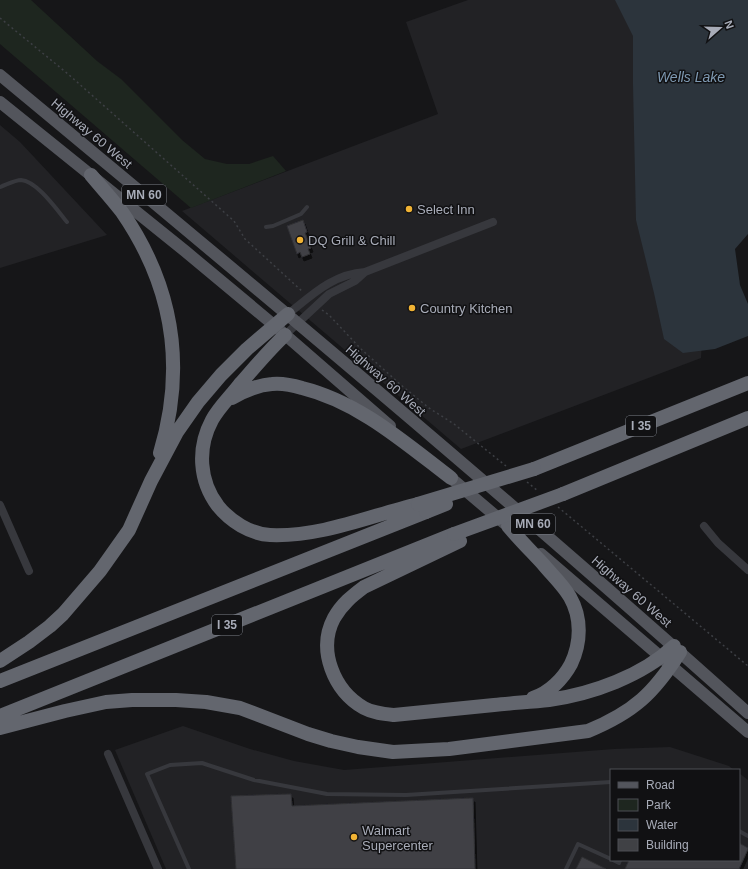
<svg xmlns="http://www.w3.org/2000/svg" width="748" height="869" font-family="Helvetica,sans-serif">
	<defs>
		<filter id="shadow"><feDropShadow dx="2" dy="4" stdDeviation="0" flood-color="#0009"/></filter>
	</defs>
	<rect width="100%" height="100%" fill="#161618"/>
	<path fill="#222225" d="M 468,0 L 631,0 L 709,196 L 701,358 L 461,449 L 182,211 L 438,114 L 406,22 Z
		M 0,125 L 20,142 L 107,235 L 0,268 Z
		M 183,726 L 250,749 L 294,761 L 344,770 L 614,749 L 670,747 L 729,766 L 734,770 L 611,770 L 611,860 L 739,860 L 739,773 L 748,780 L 748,869 L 166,869 L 115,750 Z"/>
	<path fill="#1e261f" d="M 0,0 L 31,0 L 97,61 L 121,79 L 182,140 L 205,159 L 227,164 L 249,164 L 273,156 L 286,171 L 191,208 L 0,44 Z"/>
	<path fill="#2c343c" d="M 615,0 L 748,0 L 748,234 L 735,249 L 740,285 L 748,304 L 748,336 L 715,349 L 683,353 L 664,339 L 654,293 L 636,220 L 633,84 L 633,36 Z"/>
	<path fill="#404145" stroke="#303034" filter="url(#shadow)" d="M 303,220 L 307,232 L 305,233 L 311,248 L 308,249 L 310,254 L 302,257 L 300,252 L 297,254 L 287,226 Z
		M 291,794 L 292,806 L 473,798 L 475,869 L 236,869 L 231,796 Z
		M 739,843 L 748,848 L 748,849 L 739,869 L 625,869 L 629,860 L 739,860 Z
		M 582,857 L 606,869 L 576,869 Z"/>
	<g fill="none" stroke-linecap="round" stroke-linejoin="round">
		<path stroke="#3d3f44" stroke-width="1.5" stroke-dasharray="2 3" stroke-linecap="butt" d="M 0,18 L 68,74 L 234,221 L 245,239 L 303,292
			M 322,310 L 329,315 L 361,349 L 401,385 L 429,408 L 454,424 L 506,466
			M 527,482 L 538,491
			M 558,507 L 748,666"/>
		<path stroke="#37383d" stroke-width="4" d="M 0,187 C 6,185 15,180 21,180 C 37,181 57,210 67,222
			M 266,227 L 273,226 L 301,214 L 307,207
			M 739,831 L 748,836
			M 613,860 L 619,863 L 620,860
			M 189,869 L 147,774 L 170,765 L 202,763 L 254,780 L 327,794 L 406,795 L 611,782
			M 566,869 L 578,844 L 611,859"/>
		<path stroke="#37383d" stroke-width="8" d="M 288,314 C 312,295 333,274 365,272 L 493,222
			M 285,335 L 329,294 L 355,281 L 365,272
			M 0,505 L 29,571
			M 704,526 L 718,543 L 748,570
			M 108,754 L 158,869"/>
		<path stroke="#53555c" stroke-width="12" d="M 0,75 C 252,284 504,494 748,713
			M 0,102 L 185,251 L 275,326 L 390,426
			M 445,473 L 504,523
			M 541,554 L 748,732"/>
		<path stroke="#63666e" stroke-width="14" d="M 91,175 C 101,187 112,199 122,212 C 173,286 186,367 160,453
			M 285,335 C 269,350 255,367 240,384 C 231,396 219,407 212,420 C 197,448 199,481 218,506 C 230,521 250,534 270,535 C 322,537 369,516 418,504
			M 232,398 C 244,391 258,385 272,384 C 282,383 292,385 302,388 C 359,402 405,443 451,478
			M 534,469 L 748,383
			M 563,494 L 748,418
			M 508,526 C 519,539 531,551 543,564 C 552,575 563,585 570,597 C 582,618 581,643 571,664 C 563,679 549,693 533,698
			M 460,541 L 364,587 C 352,596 342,604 334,618 C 317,650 334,691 364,708 C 373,713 384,714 394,715 C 427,712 461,708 494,705 C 513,703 531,702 549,700 C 592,694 642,676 674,646
			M 0,661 L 29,642 L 50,626 L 63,614 L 100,571 L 129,530 L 151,481 L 177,432 L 198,402 L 221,375 L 247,349 L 288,314
			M 0,681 L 426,512
			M 0,716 L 454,534
			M 0,728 L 65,711 L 106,702 L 132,700 L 176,700 L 206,702 L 240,708 L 308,734 L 331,741 L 358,747 L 393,752 L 449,749 L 588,731 C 634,712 654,693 680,652"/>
		<path stroke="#63666e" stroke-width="14" d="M 418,504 L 534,469
			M 426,512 L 446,504
			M 454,534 L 563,494"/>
	</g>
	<g fill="#f1b334" stroke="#111113" stroke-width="1.5">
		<circle cx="409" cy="209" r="4"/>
		<circle cx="300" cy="240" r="4"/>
		<circle cx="412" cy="308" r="4"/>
		<circle cx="354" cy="837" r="4"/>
	</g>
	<g text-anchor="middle" stroke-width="3" stroke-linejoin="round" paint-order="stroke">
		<g fill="#111113" stroke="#7b7e86" stroke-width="1">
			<rect x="122" y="185" width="44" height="20" rx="3"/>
			<rect x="626" y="416" width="30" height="20" rx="3"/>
			<rect x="511" y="514" width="44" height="20" rx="3"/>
			<rect x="212" y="615" width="30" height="20" rx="3"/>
		</g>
		<g font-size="12" font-weight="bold" fill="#a8acb8">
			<text x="144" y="199">MN 60</text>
			<text x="641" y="430">I 35</text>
			<text x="533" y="528">MN 60</text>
			<text x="227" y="629">I 35</text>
		</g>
		<g font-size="13" fill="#a8acb8" stroke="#111113">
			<text transform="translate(92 133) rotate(40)" y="5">Highway 60 West</text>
			<text transform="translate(386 380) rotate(41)" y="5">Highway 60 West</text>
			<text transform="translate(632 591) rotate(41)" y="5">Highway 60 West</text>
		</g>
		<g font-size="13" fill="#a8acb8" stroke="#111113" text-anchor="start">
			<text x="417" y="214">Select Inn</text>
			<text x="308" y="245">DQ Grill &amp; Chill</text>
			<text x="420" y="313">Country Kitchen</text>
			<text x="362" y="835">Walmart<tspan x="362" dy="15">Supercenter</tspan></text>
		</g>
		<g font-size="14" font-style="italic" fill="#7f9ab3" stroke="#111113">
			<text x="691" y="82">Wells Lake</text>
		</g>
	</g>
	<rect x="610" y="769" width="130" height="92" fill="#111113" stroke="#4d4f55"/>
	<rect x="618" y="782" width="20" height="6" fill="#53555c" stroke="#4d4f55"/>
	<text x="646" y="789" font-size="12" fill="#a8acb8">Road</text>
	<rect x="618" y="799" width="20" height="12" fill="#1e261f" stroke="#4d4f55"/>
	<text x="646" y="809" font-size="12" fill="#a8acb8">Park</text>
	<rect x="618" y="819" width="20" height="12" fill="#2c343c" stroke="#4d4f55"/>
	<text x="646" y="829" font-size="12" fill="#a8acb8">Water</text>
	<rect x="618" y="839" width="20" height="12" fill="#404145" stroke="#4d4f55"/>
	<text x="646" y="849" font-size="12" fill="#a8acb8">Building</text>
	<g transform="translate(720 28) rotate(70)" stroke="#111113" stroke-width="3" paint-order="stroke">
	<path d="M0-3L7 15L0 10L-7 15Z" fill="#a8acb8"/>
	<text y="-6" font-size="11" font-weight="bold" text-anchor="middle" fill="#a8acb8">N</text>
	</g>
</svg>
